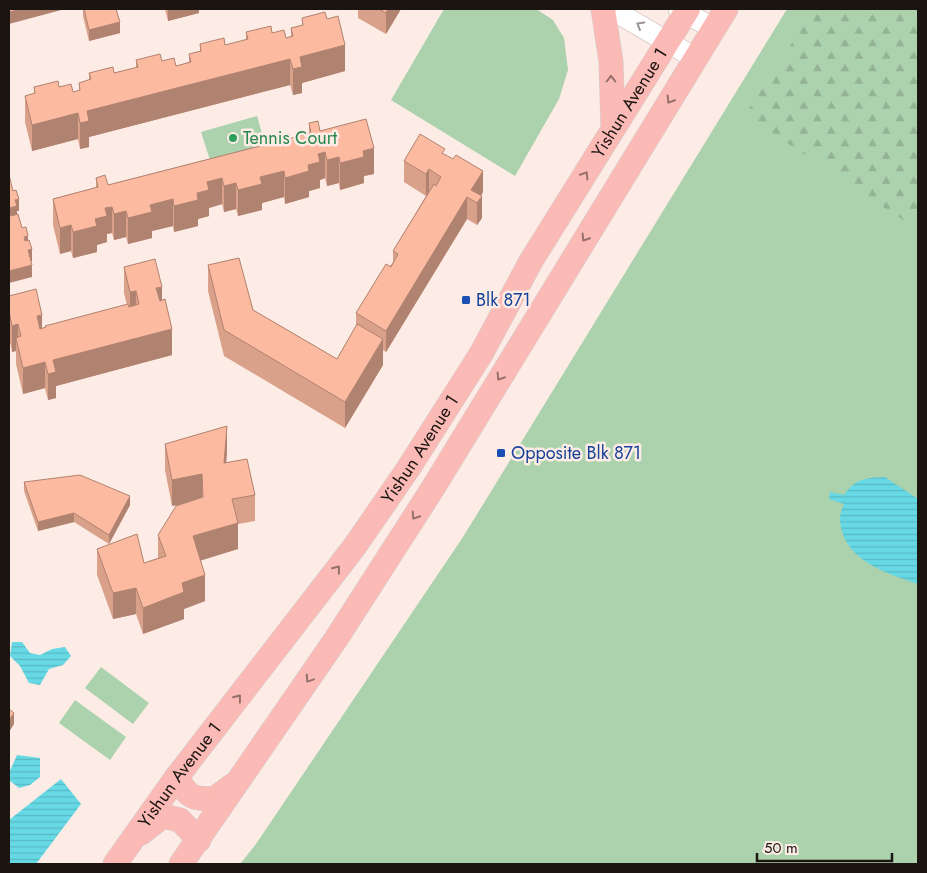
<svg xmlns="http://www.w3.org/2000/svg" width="927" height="873" font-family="Jost,sans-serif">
	<defs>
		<pattern id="forest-firs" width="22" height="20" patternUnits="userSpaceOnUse" patternTransform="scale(1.25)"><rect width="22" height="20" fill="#abd1ad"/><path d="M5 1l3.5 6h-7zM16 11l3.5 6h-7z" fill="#93b394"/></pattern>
		<pattern id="water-rules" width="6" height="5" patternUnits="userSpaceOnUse" patternTransform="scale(1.25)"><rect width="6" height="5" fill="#66d9e5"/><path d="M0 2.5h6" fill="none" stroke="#58b9c3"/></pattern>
	</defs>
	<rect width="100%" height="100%" fill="#fcece5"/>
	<path fill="#abd1ad" d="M 444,9 L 536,9 L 553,20 L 564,38 L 568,70 L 559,99 L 515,176 L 391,100 Z
		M 787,9 L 918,9 L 918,864 L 240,864 L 256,844 L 463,537 Z
		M 257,116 L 265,144 L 210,160 L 201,132 Z
		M 101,667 L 149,703 L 133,724 L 85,688 Z
		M 75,700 L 126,737 L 110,760 L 59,723 Z"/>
	<path fill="url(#forest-firs)" d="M 814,9 L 918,9 L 918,230 L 745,115 Z"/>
	<path fill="url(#water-rules)" d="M 885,477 L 918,499 L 918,584 C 886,573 842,560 840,519 C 840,514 842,508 844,504 L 829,499 L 830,492 L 844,495 C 856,478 866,478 885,477 Z
		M 12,642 L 22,642 L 30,653 L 40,655 L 52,649 L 65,647 L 71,656 L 63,665 L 49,669 L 40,685 L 29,683 L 20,666 L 10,656 Z
		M 17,755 L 40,758 L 40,777 L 30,785 L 19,788 L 9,780 L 9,773 Z
		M 61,779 L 81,804 L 36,864 L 9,864 L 9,820 Z"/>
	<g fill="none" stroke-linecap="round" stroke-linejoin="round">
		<g stroke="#c7b3ac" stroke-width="22">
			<path id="secondary" d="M 611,9 L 695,58
				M 679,9 L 714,29"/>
		</g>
		<g stroke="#d1d0d0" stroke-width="25">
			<g id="primary">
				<path d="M 603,9 L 611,62 L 613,128"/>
				<path d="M 176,778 C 191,798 189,798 214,799 L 233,785"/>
				<path d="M 141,833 L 163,816 L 180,820 L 199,840"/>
				<path id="s1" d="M 115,864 L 176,778 L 355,546 L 408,469 L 481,354 L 531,261 L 688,9"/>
				<path d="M 181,864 L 336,639 L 433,488 L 726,9"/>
			</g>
		</g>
		<use href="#secondary" stroke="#fff" stroke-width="21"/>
		<use href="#primary" stroke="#fbbab5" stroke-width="24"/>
	</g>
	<path fill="#d9a08a" d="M 83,9 L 116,9 L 120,33 L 89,41 L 83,16 Z
		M 165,9 L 199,9 L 199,13 L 168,21 Z
		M 358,9 L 401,9 L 386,34 L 358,18 Z
		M 302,18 L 345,71 L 302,83 L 302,93 L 293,95 L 290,85 L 89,137 L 89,147 L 80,149 L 78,139 L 32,151 L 25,122 L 25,96 L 34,94 L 34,87 L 59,87 L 73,92 L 79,91 L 79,83 L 89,80 L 89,73 L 114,73 L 136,68 L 136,60 L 162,61 L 176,66 L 189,62 L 189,54 L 200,52 L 200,44 L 225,45 L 246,40 L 246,32 L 272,33 L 286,38 L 291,36 L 291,28 L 302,25 Z
		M 309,123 L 320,131 L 374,174 L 364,176 L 364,183 L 340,190 L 339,183 L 327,186 L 325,178 L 320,180 L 320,188 L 309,191 L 309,197 L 285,204 L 284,197 L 262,203 L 262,210 L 238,216 L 236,209 L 224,212 L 222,204 L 209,208 L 209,216 L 198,219 L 198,226 L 174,232 L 173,226 L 152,231 L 152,238 L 128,244 L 126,237 L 114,240 L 112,233 L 107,234 L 107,242 L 97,245 L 97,252 L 73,258 L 71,251 L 60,254 L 53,225 L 53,199 L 96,188 L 96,178 L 108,185 L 309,133 Z
		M 445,155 L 483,192 L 481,196 L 482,218 L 477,225 L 467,219 L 386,352 L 383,350 L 383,365 L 345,428 L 224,356 L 208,291 L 208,265 L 253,310 L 337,359 L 356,326 L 356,313 L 393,262 L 393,251 L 426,196 L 404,182 L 404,161 Z
		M 124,267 L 162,300 L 172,355 L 56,386 L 56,398 L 48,400 L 45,388 L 23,394 L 16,364 L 16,351 L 12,352 L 9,337 L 9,296 L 42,328 L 127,305 L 124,293 Z
		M 165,444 L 227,452 L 226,463 L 255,495 L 255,521 L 238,524 L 238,549 L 200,560 L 205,601 L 184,609 L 184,619 L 143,634 L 136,614 L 113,619 L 97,575 L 97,549 L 144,563 L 158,558 L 158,535 L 184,504 L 172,506 L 165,470 Z
		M 24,482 L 130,505 L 109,544 L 74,522 L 38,531 L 24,491 Z"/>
	<path fill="#b08270" d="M 22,9 L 65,9 L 9,24 L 9,12 Z
		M 168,9 L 199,9 L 199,13 L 168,21 Z
		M 388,9 L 401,9 L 386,34 L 386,13 Z
		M 120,22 L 120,33 L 89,41 L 89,30 Z
		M 345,45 L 345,71 L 302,83 L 302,93 L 293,95 L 293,69 L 300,57 Z
		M 290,59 L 290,85 L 89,137 L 89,147 L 80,149 L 80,123 L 87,111 Z
		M 78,113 L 78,139 L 32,151 L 32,125 Z
		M 374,148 L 374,174 L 364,176 L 364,183 L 340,190 L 340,163 L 363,151 Z
		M 325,152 L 325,178 L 320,180 L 320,188 L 309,191 L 309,197 L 285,204 L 285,178 L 318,154 Z
		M 339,157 L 339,183 L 327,186 L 327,160 Z
		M 429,169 L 429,191 L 426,196 L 426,174 Z
		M 284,171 L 284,197 L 262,203 L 262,210 L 238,216 L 238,190 L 260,177 Z
		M 483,171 L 483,192 L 476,203 L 471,190 Z
		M 222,178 L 222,204 L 209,208 L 209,216 L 198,219 L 198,226 L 174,232 L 174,206 L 207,182 Z
		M 236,183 L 236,209 L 224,212 L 224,186 Z
		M 482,196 L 482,218 L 477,225 L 477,203 Z
		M 467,197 L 467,219 L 386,352 L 386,331 Z
		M 19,199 L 19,211 L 17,211 L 17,218 L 9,220 L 9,208 L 15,200 Z
		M 173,199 L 173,226 L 152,231 L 152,238 L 128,244 L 128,218 L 150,205 Z
		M 112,207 L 112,233 L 107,234 L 107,242 L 97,245 L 97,252 L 73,258 L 73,232 L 95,219 L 105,208 Z
		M 126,211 L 126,237 L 114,240 L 114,214 Z
		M 71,225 L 71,251 L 60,254 L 60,228 Z
		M 28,236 L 28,248 L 24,237 Z
		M 32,249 L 32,261 L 28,262 L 28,250 Z
		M 32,265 L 32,277 L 9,283 L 9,271 Z
		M 162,287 L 162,313 L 156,288 Z
		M 136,291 L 136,317 L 130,318 L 130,292 Z
		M 42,315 L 42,341 L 37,316 Z
		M 18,324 L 18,346 L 16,338 L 16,351 L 12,352 L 12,326 Z
		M 172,329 L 172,355 L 56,386 L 56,398 L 48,400 L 48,374 L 53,360 Z
		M 383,339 L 383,365 L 345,428 L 345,402 Z
		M 45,362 L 45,388 L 23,394 L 23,368 Z
		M 227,426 L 227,452 L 224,489 L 224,463 Z
		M 202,474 L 202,500 L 172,506 L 172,480 Z
		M 130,496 L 130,505 L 109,544 L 109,535 Z
		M 74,513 L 74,522 L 38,531 L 38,522 Z
		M 238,523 L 238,549 L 193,563 L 193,536 Z
		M 205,575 L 205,601 L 184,609 L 184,619 L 143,634 L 143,608 L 182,583 Z
		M 136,588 L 136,614 L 113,619 L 113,593 Z
		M 14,713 L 14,724 L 9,732 L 9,720 Z"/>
	<path fill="#fcbaa0" stroke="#b08270" d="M 9,9 L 22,9 L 9,12 Z
		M 84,9 L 116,9 L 120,22 L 89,30 Z
		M 379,9 L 388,9 L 386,13 Z
		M 325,12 L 327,19 L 338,16 L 345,45 L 300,57 L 302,67 L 293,69 L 290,59 L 87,111 L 89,121 L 80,123 L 78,113 L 32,125 L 25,96 L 35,93 L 34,87 L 58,81 L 59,87 L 71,84 L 73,92 L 80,90 L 79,83 L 91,79 L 89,73 L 113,67 L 114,73 L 138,67 L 136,60 L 160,54 L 162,61 L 174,58 L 176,66 L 191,62 L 189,54 L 201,51 L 200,44 L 224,38 L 225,45 L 248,39 L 246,32 L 271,26 L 272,33 L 284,30 L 286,38 L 293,36 L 291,28 L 303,25 L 302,18 Z
		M 366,119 L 374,148 L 363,151 L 364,157 L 340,163 L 339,157 L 327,160 L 325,152 L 318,154 L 320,162 L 308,165 L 309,171 L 285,178 L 284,171 L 260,177 L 262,184 L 238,190 L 236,183 L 224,186 L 222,178 L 207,182 L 209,190 L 197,193 L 198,200 L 174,206 L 173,199 L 150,205 L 152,212 L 128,218 L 126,211 L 114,214 L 112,207 L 105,208 L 107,216 L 95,219 L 97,226 L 73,232 L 71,225 L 60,228 L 53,199 L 98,187 L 96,178 L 105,175 L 108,185 L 311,133 L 309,123 L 318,121 L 320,131 Z
		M 420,134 L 445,149 L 442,153 L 453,159 L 456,155 L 483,171 L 471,190 L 482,196 L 477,203 L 467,197 L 386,331 L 356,313 L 386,264 L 391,267 L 398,254 L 393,251 L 434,184 L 436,186 L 441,177 L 429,169 L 426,174 L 404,161 Z
		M 9,175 L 13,191 L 16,190 L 19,199 L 15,200 L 17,206 L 9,208 L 11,216 L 18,214 L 22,228 L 26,227 L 28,236 L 24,237 L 25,241 L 29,240 L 32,249 L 28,250 L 32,265 L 9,271 Z
		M 239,258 L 253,310 L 337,359 L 357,324 L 383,339 L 345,402 L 224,330 L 208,265 Z
		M 155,259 L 162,287 L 156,288 L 160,301 L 165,299 L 172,329 L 53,360 L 56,372 L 48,374 L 45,362 L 23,368 L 16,338 L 21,336 L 18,324 L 12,326 L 9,311 L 9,296 L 36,289 L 42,315 L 37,316 L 40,329 L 46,327 L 45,326 L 128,304 L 129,307 L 139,304 L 136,291 L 130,292 L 124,267 Z
		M 227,426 L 224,463 L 247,459 L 255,495 L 232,499 L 238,523 L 193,536 L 205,575 L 182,583 L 184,592 L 143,608 L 136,588 L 113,593 L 97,549 L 137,534 L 144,563 L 166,556 L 158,535 L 176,506 L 203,497 L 202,474 L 172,480 L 165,444 Z
		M 80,475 L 130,496 L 109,535 L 74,513 L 38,522 L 24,482 Z
		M 9,709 L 14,713 L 9,720 Z"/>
	<defs><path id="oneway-chevron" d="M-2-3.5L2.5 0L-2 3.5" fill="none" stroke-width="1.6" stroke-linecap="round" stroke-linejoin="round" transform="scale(1.25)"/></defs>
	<use stroke="#989694" href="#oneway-chevron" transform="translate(640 25) rotate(-150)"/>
	<g stroke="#96706c">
		<use href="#oneway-chevron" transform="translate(611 79) rotate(-90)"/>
		<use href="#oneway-chevron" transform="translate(670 100) rotate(122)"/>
		<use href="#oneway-chevron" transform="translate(585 175) rotate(-58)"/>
		<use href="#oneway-chevron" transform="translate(585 238) rotate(122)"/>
		<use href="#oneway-chevron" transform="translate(500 377) rotate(122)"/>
		<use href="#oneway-chevron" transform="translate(415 516) rotate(123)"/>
		<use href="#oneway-chevron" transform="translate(337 569) rotate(-52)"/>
		<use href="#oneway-chevron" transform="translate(309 679) rotate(124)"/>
		<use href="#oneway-chevron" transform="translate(238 698) rotate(-52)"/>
	</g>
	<circle fill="#2e9e5b" stroke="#fcece5" stroke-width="2" cx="233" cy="138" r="5"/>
	<g fill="#1a4fb4" stroke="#fcece5" stroke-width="2">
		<rect x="461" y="295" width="10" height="10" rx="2.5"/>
		<rect x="496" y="448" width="10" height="10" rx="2.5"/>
	</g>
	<g text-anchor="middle" stroke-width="5" stroke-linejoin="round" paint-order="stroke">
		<g font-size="18" fill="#1b1512" stroke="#fcece5">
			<text dy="6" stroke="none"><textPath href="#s1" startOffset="920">Yishun Avenue 1</textPath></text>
			<text dy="6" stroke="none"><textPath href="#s1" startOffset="515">Yishun Avenue 1</textPath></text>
			<text dy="6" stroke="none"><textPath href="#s1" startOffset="110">Yishun Avenue 1</textPath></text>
		</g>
		<g font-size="18" fill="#27864d" stroke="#fcece5" text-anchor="start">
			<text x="243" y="144">Tennis Court</text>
		</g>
		<g font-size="18" fill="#164399" stroke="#fcece5" text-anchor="start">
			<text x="476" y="306">Blk 871</text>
			<text x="511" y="459">Opposite Blk 871</text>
		</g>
	</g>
	<rect width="927" height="873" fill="none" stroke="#1b1512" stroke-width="20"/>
	<path d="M757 853v8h135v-8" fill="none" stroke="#1b1512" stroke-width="2.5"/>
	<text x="764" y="853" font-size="15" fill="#1b1512" stroke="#fcece5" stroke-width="4" paint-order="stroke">50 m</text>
</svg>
